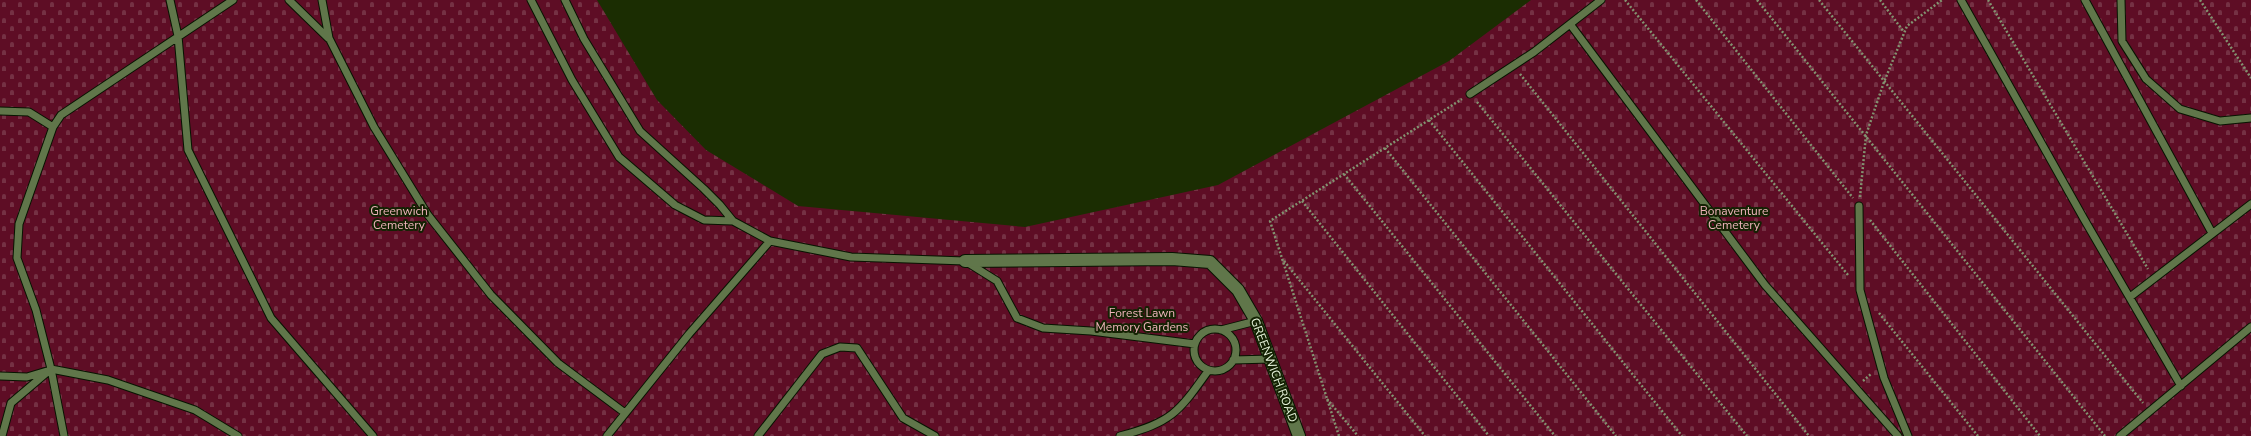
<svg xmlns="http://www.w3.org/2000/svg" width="2251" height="436" font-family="'Nunito Sans',sans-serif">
	<defs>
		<pattern id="cemetery-stones" width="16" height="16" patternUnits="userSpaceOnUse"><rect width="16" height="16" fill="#5e0d25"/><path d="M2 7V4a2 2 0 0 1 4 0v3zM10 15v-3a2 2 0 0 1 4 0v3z" fill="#753144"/></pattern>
	</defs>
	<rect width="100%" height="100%" fill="#1b2d02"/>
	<path fill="url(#cemetery-stones)" d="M 0,0 L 597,0 L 657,100 L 706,150 L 798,206 L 1025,227 L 1218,185 L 1449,61 L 1531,0 L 2251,0 L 2251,436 L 0,436 Z"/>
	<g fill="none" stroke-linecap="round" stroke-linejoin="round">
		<g stroke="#071400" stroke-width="9">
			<path id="lane" d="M 170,0 L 178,36 L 188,150 L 271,318 L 373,436
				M 289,0 L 328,38
				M 322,0 L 329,38 L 374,127 L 428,215 L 491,295 L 558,363 L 625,413
				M 531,0 L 572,80 L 619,157 L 675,205 L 704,220 L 733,221
				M 565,0 L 584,39 L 640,131 L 704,189 L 720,205 L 733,221 L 770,241 L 851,257 L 965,261 L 997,281 L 1017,318 L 1043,328 L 1091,331 L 1195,344
				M 1961,0 L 2084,219 L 2181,386
				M 2085,0 L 2212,233
				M 2121,0 L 2122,41 L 2146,79 L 2180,109 L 2220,121 L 2251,118
				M 1570,24 L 1765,285 L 1898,436
				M 1470,94 L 1534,52 L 1601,0
				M 0,111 L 29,112 L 53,127
				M 1859,206 L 1860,290 L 1884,378 L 1908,436
				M 2130,297 L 2251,204
				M1194 350a21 21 0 1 1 42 0a21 21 0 1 1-42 0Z
				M 1221,330 L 1256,321
				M 1233,360 L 1271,359
				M 0,376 L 27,377 L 47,371
				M 2,436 L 11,403 L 51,369 L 108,380 L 195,410 L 238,436
				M 64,436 L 51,369 L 36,310 L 17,258 L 19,224 L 53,127 L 61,115 L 233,0
				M 607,436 L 689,334 L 770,241
				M 758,436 L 822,354 L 840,347 L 857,348 L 903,418 L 935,436
				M 1120,436 C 1172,422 1178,413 1208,371
				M 2120,436 L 2251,327"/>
		</g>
		<g stroke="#071400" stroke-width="14">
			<path id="street" d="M 965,261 L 1172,259 L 1210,262 L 1238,290 L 1256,321 L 1299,436"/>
		</g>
		<path stroke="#839270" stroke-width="2.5" stroke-dasharray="2 2" stroke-linecap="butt" d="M 1625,0 L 1848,275
			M 1696,0 L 1853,198
			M 1757,0 L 2105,436
			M 1819,0 L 2143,403
			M 1880,0 L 1904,32
			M 1988,0 L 2148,269
			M 2200,0 L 2251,78
			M 1520,74 L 1809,436
			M 1477,102 L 1747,436
			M 1429,120 L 1682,436
			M 1385,148 L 1616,436
			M 1344,174 L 1555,436
			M 1860,197 L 1866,135 L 1884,82 L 1907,26 L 1942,0
			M 1302,201 L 1489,436
			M 1870,220 L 2040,436
			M 1284,261 L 1425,436
			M 1879,313 L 1978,436
			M 1863,381 L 1871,374
			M 1327,399 L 1358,436
			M 1339,436 L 1270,221 L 1462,99"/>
		<use href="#lane" stroke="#60764a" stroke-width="7"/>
		<use href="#street" stroke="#60764a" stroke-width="12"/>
	</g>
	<g text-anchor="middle" stroke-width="4" stroke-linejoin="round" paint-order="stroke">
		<g font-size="12" fill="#eeb3ba" stroke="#142203">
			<text x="399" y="215">Greenwich<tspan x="399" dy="14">Cemetery</tspan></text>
			<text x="1734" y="215">Bonaventure<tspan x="1734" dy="14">Cemetery</tspan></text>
			<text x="1142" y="317">Forest Lawn<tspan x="1142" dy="14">Memory Gardens</tspan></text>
		</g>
		<g font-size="12" fill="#e7f4db" stroke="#142203">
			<text transform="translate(1274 370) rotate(69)" y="4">GREENWICH ROAD</text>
		</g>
	</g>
</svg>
